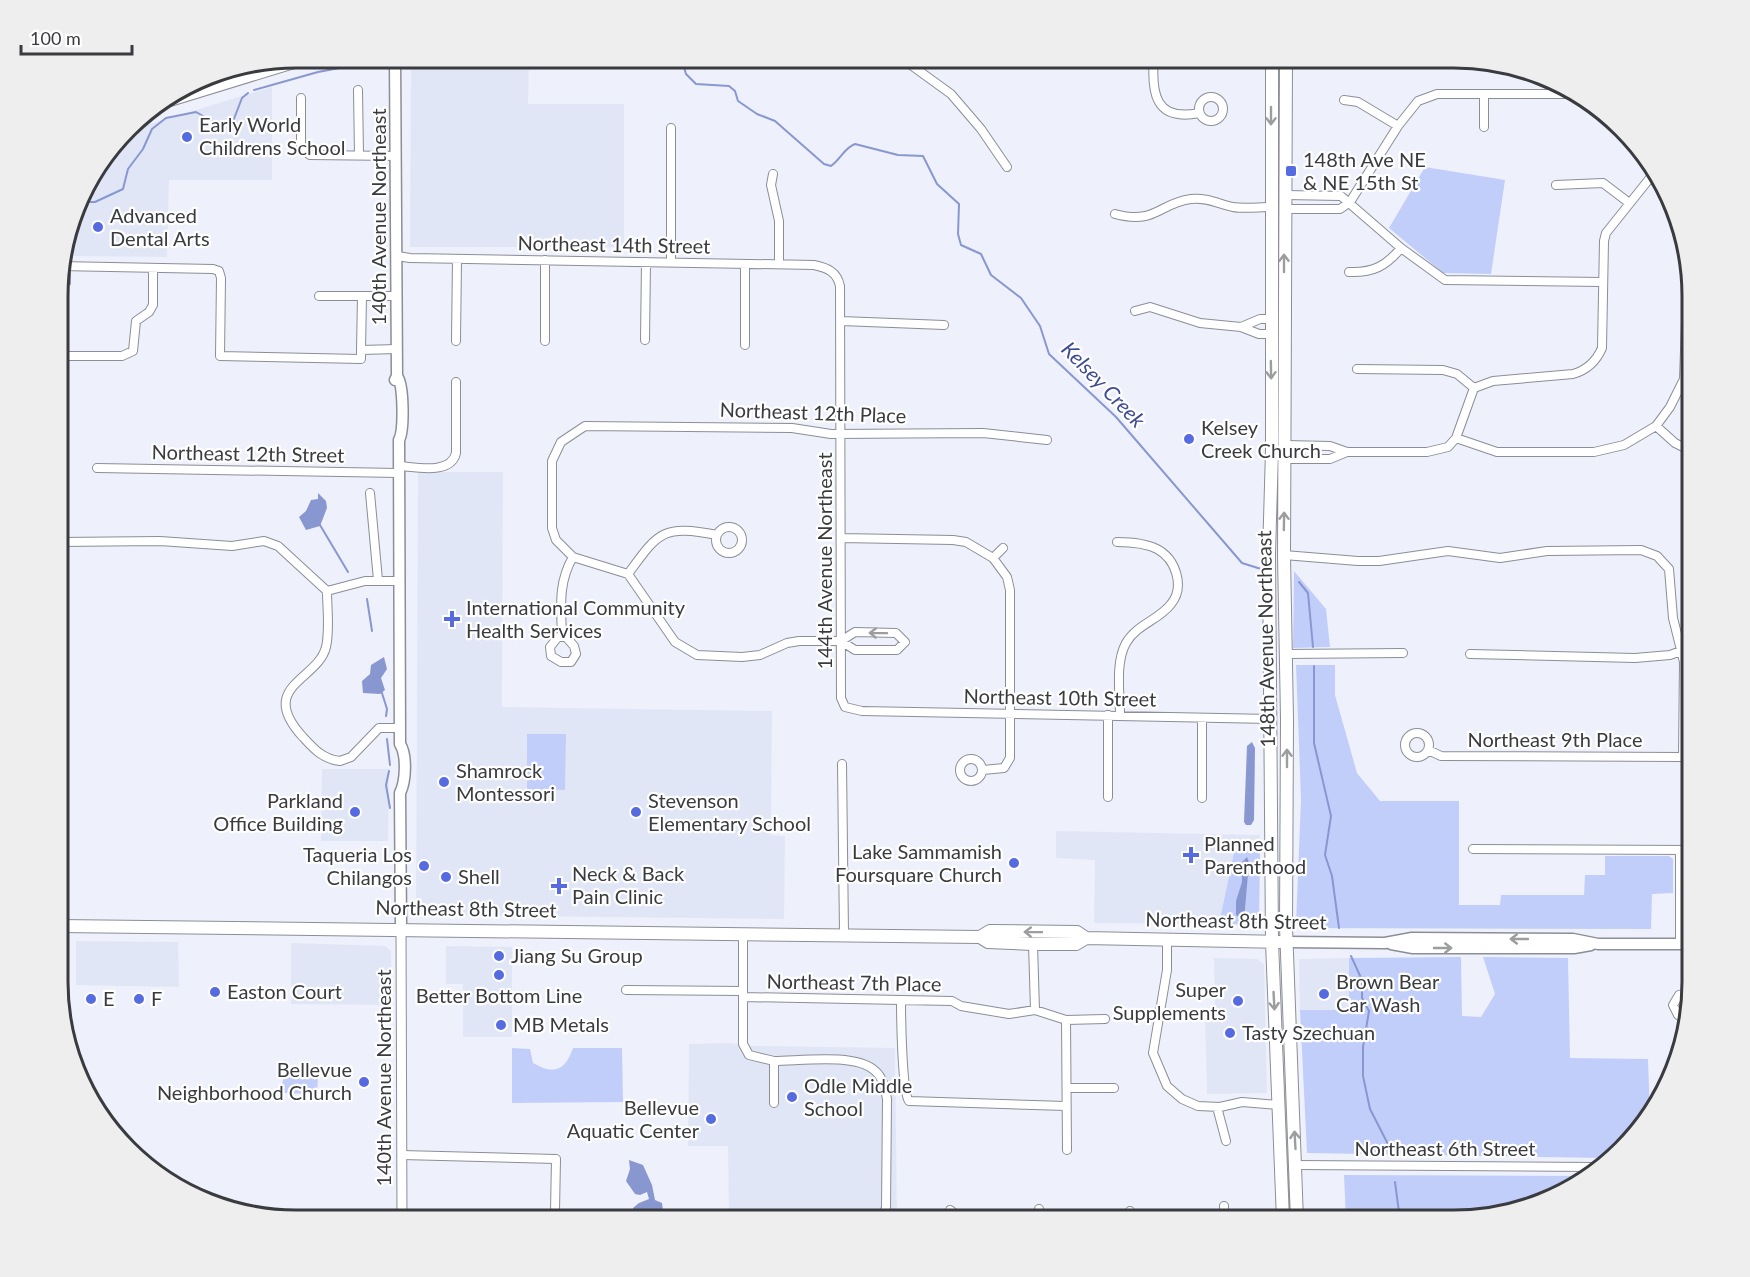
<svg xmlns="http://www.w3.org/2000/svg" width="1750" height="1277" font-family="Lato,sans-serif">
	<rect width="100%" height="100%" fill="#eef1fb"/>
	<path fill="#e1e6f7" d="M 529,57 L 528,104 L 624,104 L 624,247 L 410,247 L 411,59 Z
		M 272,87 L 272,180 L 169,180 L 167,257 L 62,256 L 82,190 L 127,131 Z
		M 418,472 L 503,472 L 502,707 L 772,711 L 771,835 L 785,836 L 784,919 L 416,915 Z
		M 322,769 L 389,769 L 388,841 L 321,841 Z
		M 1056,831 L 1260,835 L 1260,850 L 1234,852 L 1219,924 L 1094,923 L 1095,860 L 1056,858 Z
		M 76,941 L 178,942 L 179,987 L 76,985 Z
		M 291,943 L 385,946 L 391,951 L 392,1005 L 291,1004 Z
		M 446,946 L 512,947 L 512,1037 L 463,1037 L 463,984 L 446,984 Z
		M 1214,958 L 1257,959 L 1264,964 L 1267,1093 L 1207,1094 L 1205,1017 L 1215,1016 Z
		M 1349,958 L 1349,1010 L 1300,1010 L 1299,959 Z
		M 729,1043 L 754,1046 L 895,1048 L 897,1220 L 729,1220 L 728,1146 L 688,1146 L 689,1044 Z"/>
	<path fill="#c2cefa" d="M 1425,167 L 1505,180 L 1491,274 L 1443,273 L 1389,228 Z
		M 1294,571 L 1326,609 L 1330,647 L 1293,648 Z
		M 1296,665 L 1335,665 L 1335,695 L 1357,773 L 1380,801 L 1459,801 L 1459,905 L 1500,905 L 1501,895 L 1584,895 L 1585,875 L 1605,875 L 1605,856 L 1669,856 L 1673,859 L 1673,893 L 1652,894 L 1651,929 L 1301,928 L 1296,923 L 1301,799 Z
		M 527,734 L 566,734 L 565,790 L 527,789 Z
		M 1260,850 L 1259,925 L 1219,924 L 1234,852 Z
		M 1461,957 L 1462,1016 L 1481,1017 L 1495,994 L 1483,957 L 1568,958 L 1570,1058 L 1648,1059 C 1650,1124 1655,1117 1605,1158 L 1307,1153 L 1300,1010 L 1349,1010 L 1349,958 Z
		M 512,1048 L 530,1049 L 533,1063 C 554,1075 565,1071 573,1048 L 622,1048 L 623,1102 L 512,1103 Z
		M 283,1075 L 318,1075 L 317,1094 L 282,1093 Z
		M 1344,1175 L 1584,1176 L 1560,1195 L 1454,1220 L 1346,1220 Z"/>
	<path fill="#8897d0" d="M 318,493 L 326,501 L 327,508 L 320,526 L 306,530 L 299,517 L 306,511 L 311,500 L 318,499 Z
		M 384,657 L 387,669 L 381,678 L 385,690 L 380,694 L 363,693 L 362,681 L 370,674 L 371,665 Z
		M 1252,742 L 1255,748 L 1254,820 L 1251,825 L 1246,825 L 1244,822 L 1247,746 Z
		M 1247,857 L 1249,862 L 1244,921 L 1236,915 L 1236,901 L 1242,882 L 1242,862 Z
		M 629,1160 L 643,1165 L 652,1185 L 655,1200 L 662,1203 L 664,1219 L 633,1218 L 633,1208 L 639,1203 L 649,1199 L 647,1192 L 640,1195 L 635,1194 L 626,1181 L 630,1169 Z"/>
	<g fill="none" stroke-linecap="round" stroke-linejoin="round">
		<path stroke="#8897d0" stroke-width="2" d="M 409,57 L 410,57
			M 441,57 C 450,71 458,68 471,62 C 478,60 484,60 491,57
			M 623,57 L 631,57
			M 681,57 L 686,74 L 696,84 L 729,86 L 735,91 L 738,101 L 757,114 L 775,121 L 824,164 L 831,166 C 841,159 844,148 855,144 L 898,155 L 923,156 L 937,184 L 959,204 L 958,234 L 961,245 L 981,254 L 991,275 L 1021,298 L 1040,326 L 1049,354 L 1116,417 L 1242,563 L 1261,569
			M 254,90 L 318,72 L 382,60
			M 78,202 L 95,202 L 123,189 L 128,169 L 143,149 L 152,129 L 166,118 L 196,112 L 214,122 L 232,124 L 242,98 L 248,93
			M 62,255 L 68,258
			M 59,290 L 70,284 L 70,273
			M 320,525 L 348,572
			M 1299,582 L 1308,593 L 1313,647
			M 367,599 L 372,631
			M 1314,666 L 1314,743 L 1331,816 L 1325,855 L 1332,876 L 1339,928
			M 381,690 L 387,709 L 386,716
			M 387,739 L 390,765
			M 389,771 L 386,785 L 390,808
			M 1351,956 L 1362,980 L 1362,998 L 1369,1011 L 1363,1047 L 1363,1076 L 1370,1109 L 1391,1150
			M 1395,1182 L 1400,1220"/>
		<g stroke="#8b8e97" stroke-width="10">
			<path id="minor" d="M 900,57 L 951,94 L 981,129 L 1007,167
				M 1154,57 C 1151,93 1155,122 1199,113
				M 358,90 L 359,155
				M1199 109a12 12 0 1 1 24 0a12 12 0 1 1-24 0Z
				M 301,98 L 301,148 L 310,155 L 396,156
				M 1344,100 L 1358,102 L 1398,126 L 1418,101 L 1437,94 L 1579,94
				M 1484,127 L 1484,94
				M 773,174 L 771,185 L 779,221 L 779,264
				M 1651,178 L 1669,194
				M 1556,185 L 1603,183 L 1628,202
				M 1285,195 L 1341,196 L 1401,248
				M 1285,209 L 1340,209 L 1350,202 L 1398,126
				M 1115,214 C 1156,225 1159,203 1191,199 C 1206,197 1219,204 1233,207 C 1245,209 1258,207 1271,207
				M 397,256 L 410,258 L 814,265 C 828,268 837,272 840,286 L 841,698 L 845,707 L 862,711 L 1271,719
				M 671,262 L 671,128
				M 745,264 L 745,345
				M 59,266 L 213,269 L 219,271 L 221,278 L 220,356 L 361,359 L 361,350 L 397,349
				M 1349,272 C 1373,273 1386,266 1401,248 L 1445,280 L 1603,282
				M 319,296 L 397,296
				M 1135,311 L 1150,307 L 1200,323 L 1241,327 L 1259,334 L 1271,334
				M 841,321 L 944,325
				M 1241,327 L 1260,319 L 1271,319
				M 645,340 L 646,262
				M 456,341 L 457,259
				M 545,341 L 545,260
				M 361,350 L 362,296
				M 59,356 L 122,356 L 133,351 L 136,321 L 149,312 L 153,305 L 153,268
				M 1357,369 L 1443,370 L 1457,374 L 1474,388 L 1493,381 L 1573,374 C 1587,370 1596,362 1602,348 L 1604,241 L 1606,233 L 1654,173
				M 1656,426 L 1670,407 L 1684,379 L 1688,265
				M 1456,438 L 1474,388
				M 1285,445 L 1330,446 L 1347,452 L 1427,452 L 1448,447 L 1456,438 L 1497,452 L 1594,452 L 1624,445 L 1656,426 L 1675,443 L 1693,452
				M 1285,459 L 1330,459 L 1347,452
				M 399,466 C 416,467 451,475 456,453 L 456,382
				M 97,468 L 399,473
				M 370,493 L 378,580
				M716 540a13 13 0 1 1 26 0a13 13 0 1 1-26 0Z
				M 841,538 L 953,540 L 966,542 L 993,558 L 1007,577 L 1010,590 L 1010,758 L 1004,768 L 983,770
				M 59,542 L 160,541 L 232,546 L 264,541 L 278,546 L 327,591 L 365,581 L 399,581
				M 1117,542 C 1131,542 1145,543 1157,549 C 1176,559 1185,587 1171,604 C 1159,620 1137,624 1126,643 C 1115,663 1120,693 1120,715
				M 1284,555 L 1358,561 L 1379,561 L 1448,551 L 1500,558 L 1547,551 L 1641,550 L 1657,556 L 1669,569 L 1673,618 L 1684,662 L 1683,757 L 1441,756 L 1428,750
				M 573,557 L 628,574 L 675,642 L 697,655 L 742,657 L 760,655 L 787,643 L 799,641 L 841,641 L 855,650 L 897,650 L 905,642 L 896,633 L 855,632 L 841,641
				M 993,558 L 1003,548
				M 628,574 C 658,533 662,524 717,535
				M 327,591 C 327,608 330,630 326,647 C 318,680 257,686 302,736 C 313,748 322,759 340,761 L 351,757 L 379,728 L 400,728
				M 562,636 C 561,607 558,582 573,557 L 556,540 L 552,528 L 552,461 L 561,442 L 585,426 L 792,428 L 831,434 L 983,433 L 1047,440
				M 558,637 L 566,637 L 574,646 L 576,654 L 571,662 L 561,662 L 551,656 L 550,647 Z
				M 1285,654 L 1403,653
				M 1470,654 L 1635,658 L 1670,655 L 1681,651
				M 1202,718 L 1202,798
				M1405 745a12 12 0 1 1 24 0a12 12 0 1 1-24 0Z
				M960 770a11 11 0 1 1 22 0a11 11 0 1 1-22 0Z
				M 842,764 L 844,934
				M 1108,797 L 1108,715
				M 1473,849 L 1693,850
				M 743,933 L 743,1044 L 749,1055 L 774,1061 L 774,1103
				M 1167,939 L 1167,970 L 1153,1053 L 1167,1086 L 1182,1099 L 1198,1106 L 1220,1107 L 1242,1102 L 1279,1105
				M 1033,944 L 1035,1010
				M 1680,944 L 1680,850
				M 626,990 L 743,991
				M 743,997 L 952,1001 L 961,1006 L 1009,1014 L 1035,1010 L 1066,1020 L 1105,1019
				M 901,1000 C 901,1016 902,1093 909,1101 L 1066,1106
				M 1688,1017 L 1678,1015 L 1673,1005 L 1679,995 L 1687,993 L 1693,995
				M 1685,1018 L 1686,1031
				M 1066,1020 L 1067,1150
				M 774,1061 C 800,1061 854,1053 874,1070 C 883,1077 885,1088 887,1099 L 886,1208 L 880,1220
				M 1067,1088 L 1114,1088
				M 1217,1107 L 1226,1141
				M 402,1155 L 556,1159 L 555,1211
				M 1296,1165 L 1594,1167
				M 1039,1209 L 1039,1220
				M 950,1210 L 963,1220
				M 1130,1211 L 1130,1220
				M 1224,1220 L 1224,1206"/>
		</g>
		<g stroke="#8b8e97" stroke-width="11">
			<path id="tertiary" d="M 401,928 L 402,1220"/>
		</g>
		<g stroke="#8b8e97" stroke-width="13">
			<path id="secondary" d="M 397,376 C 404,385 404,431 399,440 L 400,744 C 407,755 406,781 400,793 L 401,928
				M 395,380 L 397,376 L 395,57
				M 1286,942 L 1385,943 L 1412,938 L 1573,939 L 1598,944 L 1693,944
				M 1391,944 L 1413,948 L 1574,948 L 1591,945"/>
		</g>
		<g stroke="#8b8e97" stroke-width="14">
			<path id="primary" d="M 1272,57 L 1272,451 L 1269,554 L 1272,942 L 1283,1220
				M 1286,57 L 1284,555 L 1287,719 L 1286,927 L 1297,1220
				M 160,103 L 310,57
				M 59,926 L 980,937 L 990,931 L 1077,932 L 1086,938
				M 980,937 L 988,942 L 1033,944 L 1076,944 L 1086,938 L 1279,942"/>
		</g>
		<use href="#minor" stroke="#fff" stroke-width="8"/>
		<use href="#tertiary" stroke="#fff" stroke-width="9"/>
		<use href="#secondary" stroke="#fff" stroke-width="10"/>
		<use href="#primary" stroke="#fff" stroke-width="12"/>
	</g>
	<defs><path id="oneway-shaft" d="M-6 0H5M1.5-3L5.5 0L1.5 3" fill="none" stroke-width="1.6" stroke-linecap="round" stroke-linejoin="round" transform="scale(1.5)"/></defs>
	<g stroke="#9c9d9f">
		<use href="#oneway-shaft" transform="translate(1271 116) rotate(90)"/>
		<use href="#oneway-shaft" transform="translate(1284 263) rotate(-90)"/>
		<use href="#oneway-shaft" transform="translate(1271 370) rotate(89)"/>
		<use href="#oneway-shaft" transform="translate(1284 521) rotate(-89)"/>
		<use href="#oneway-shaft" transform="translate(878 633) rotate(-179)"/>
		<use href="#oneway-shaft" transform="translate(1287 758) rotate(-90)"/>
		<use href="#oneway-shaft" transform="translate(1033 932) rotate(-179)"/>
		<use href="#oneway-shaft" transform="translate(1519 939) rotate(-180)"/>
		<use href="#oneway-shaft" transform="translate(1443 948)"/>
		<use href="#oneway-shaft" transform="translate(1274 1001) rotate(87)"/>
		<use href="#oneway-shaft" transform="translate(1295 1140) rotate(-93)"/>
	</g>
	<g fill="#576be1" stroke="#fefefe" stroke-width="2">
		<circle cx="187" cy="137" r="6"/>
		<rect x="1285" y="165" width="12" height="12" rx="3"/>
		<circle cx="98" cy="227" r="6"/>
		<circle cx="1189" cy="439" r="6"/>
		<path d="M449 610h6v6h6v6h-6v6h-6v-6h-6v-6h6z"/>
		<circle cx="444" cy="782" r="6"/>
		<circle cx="355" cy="812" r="6"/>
		<circle cx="636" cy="812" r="6"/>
		<path d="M1188 846h6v6h6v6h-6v6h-6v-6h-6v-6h6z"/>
		<circle cx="1014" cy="863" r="6"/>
		<circle cx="424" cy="866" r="6"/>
		<circle cx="446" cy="877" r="6"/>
		<path d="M556 877h6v6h6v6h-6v6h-6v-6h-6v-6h6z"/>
		<circle cx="499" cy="956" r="6"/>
		<circle cx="499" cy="975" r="6"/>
		<circle cx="215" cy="992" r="6"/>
		<circle cx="1324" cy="994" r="6"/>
		<circle cx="91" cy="999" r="6"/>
		<circle cx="139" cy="999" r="6"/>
		<circle cx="1238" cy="1001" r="6"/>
		<circle cx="501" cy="1025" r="6"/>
		<circle cx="1230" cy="1033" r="6"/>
		<circle cx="364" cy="1082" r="6"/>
		<circle cx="792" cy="1097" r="6"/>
		<circle cx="711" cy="1119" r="6"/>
	</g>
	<g text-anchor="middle" stroke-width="4.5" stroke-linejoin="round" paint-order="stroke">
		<g font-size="20" fill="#3a3b3f" stroke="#fefefe" text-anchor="start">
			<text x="199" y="132">Early World<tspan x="199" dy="23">Childrens School</tspan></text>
			<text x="1303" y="167">148th Ave NE<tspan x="1303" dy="23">&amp; NE 15th St</tspan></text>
			<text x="110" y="223">Advanced<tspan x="110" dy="23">Dental Arts</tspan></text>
			<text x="1201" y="435">Kelsey<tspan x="1201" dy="23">Creek Church</tspan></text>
			<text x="466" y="615">International Community<tspan x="466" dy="23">Health Services</tspan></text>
			<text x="456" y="778">Shamrock<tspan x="456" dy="23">Montessori</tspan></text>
			<text x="343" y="808" text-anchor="end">Parkland<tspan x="343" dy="23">Office Building</tspan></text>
			<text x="648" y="808">Stevenson<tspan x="648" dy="23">Elementary School</tspan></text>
			<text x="1204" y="851">Planned<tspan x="1204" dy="23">Parenthood</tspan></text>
			<text x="1002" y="859" text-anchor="end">Lake Sammamish<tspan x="1002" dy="23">Foursquare Church</tspan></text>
			<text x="412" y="862" text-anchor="end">Taqueria Los<tspan x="412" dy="23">Chilangos</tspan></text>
			<text x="572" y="881">Neck &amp; Back<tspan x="572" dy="23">Pain Clinic</tspan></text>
			<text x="458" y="884">Shell</text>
			<text x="511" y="963">Jiang Su Group</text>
			<text x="1336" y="989">Brown Bear<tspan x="1336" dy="23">Car Wash</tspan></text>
			<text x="1226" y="997" text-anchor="end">Super<tspan x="1226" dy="23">Supplements</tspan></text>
			<text x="227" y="999">Easton Court</text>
			<text x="499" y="1003" text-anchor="middle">Better Bottom Line</text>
			<text x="103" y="1006">E</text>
			<text x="151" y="1006">F</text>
			<text x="513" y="1032">MB Metals</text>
			<text x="1242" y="1040">Tasty Szechuan</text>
			<text x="352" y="1077" text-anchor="end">Bellevue<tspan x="352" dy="23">Neighborhood Church</tspan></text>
			<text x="804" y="1093">Odle Middle<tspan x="804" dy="23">School</tspan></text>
			<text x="699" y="1115" text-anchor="end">Bellevue<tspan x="699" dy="23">Aquatic Center</tspan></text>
		</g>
		<g font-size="20" fill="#3a3b3f" stroke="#fefefe">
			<text transform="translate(379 217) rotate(-90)" y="7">140th Avenue Northeast</text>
			<text transform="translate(614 245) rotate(1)" y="7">Northeast 14th Street</text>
			<text transform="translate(813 413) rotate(2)" y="7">Northeast 12th Place</text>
			<text transform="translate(248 454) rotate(1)" y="7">Northeast 12th Street</text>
			<text transform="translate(825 561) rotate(-90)" y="7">144th Avenue Northeast</text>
			<text transform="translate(1266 639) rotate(-91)" y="7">148th Avenue Northeast</text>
			<text transform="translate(1060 698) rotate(1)" y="7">Northeast 10th Street</text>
			<text x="1555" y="747">Northeast 9th Place</text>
			<text transform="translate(466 909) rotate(1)" y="7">Northeast 8th Street</text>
			<text transform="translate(1236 921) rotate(1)" y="7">Northeast 8th Street</text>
			<text transform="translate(854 983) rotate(1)" y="7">Northeast 7th Place</text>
			<text transform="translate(384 1078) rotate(-90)" y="7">140th Avenue Northeast</text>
			<text x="1445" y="1156">Northeast 6th Street</text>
		</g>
		<g font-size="21" font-style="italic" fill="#3d4c92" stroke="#fefefe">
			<text transform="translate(1103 385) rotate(46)" y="7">Kelsey Creek</text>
		</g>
	</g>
	<path d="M0 0H1750V1277H0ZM296 68H1454A228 228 0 0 1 1682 296V982A228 228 0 0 1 1454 1210H296A228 228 0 0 1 68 982V296A228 228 0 0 1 296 68Z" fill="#eeeeef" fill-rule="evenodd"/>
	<path fill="none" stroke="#3a3b3f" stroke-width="3" d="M296 68H1454A228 228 0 0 1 1682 296V982A228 228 0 0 1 1454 1210H296A228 228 0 0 1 68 982V296A228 228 0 0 1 296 68Z"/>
	<path d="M21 45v9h111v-9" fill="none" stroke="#3a3b3f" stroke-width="3"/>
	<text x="30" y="45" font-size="18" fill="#3a3b3f" stroke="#fefefe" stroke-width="4.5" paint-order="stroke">100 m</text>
</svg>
